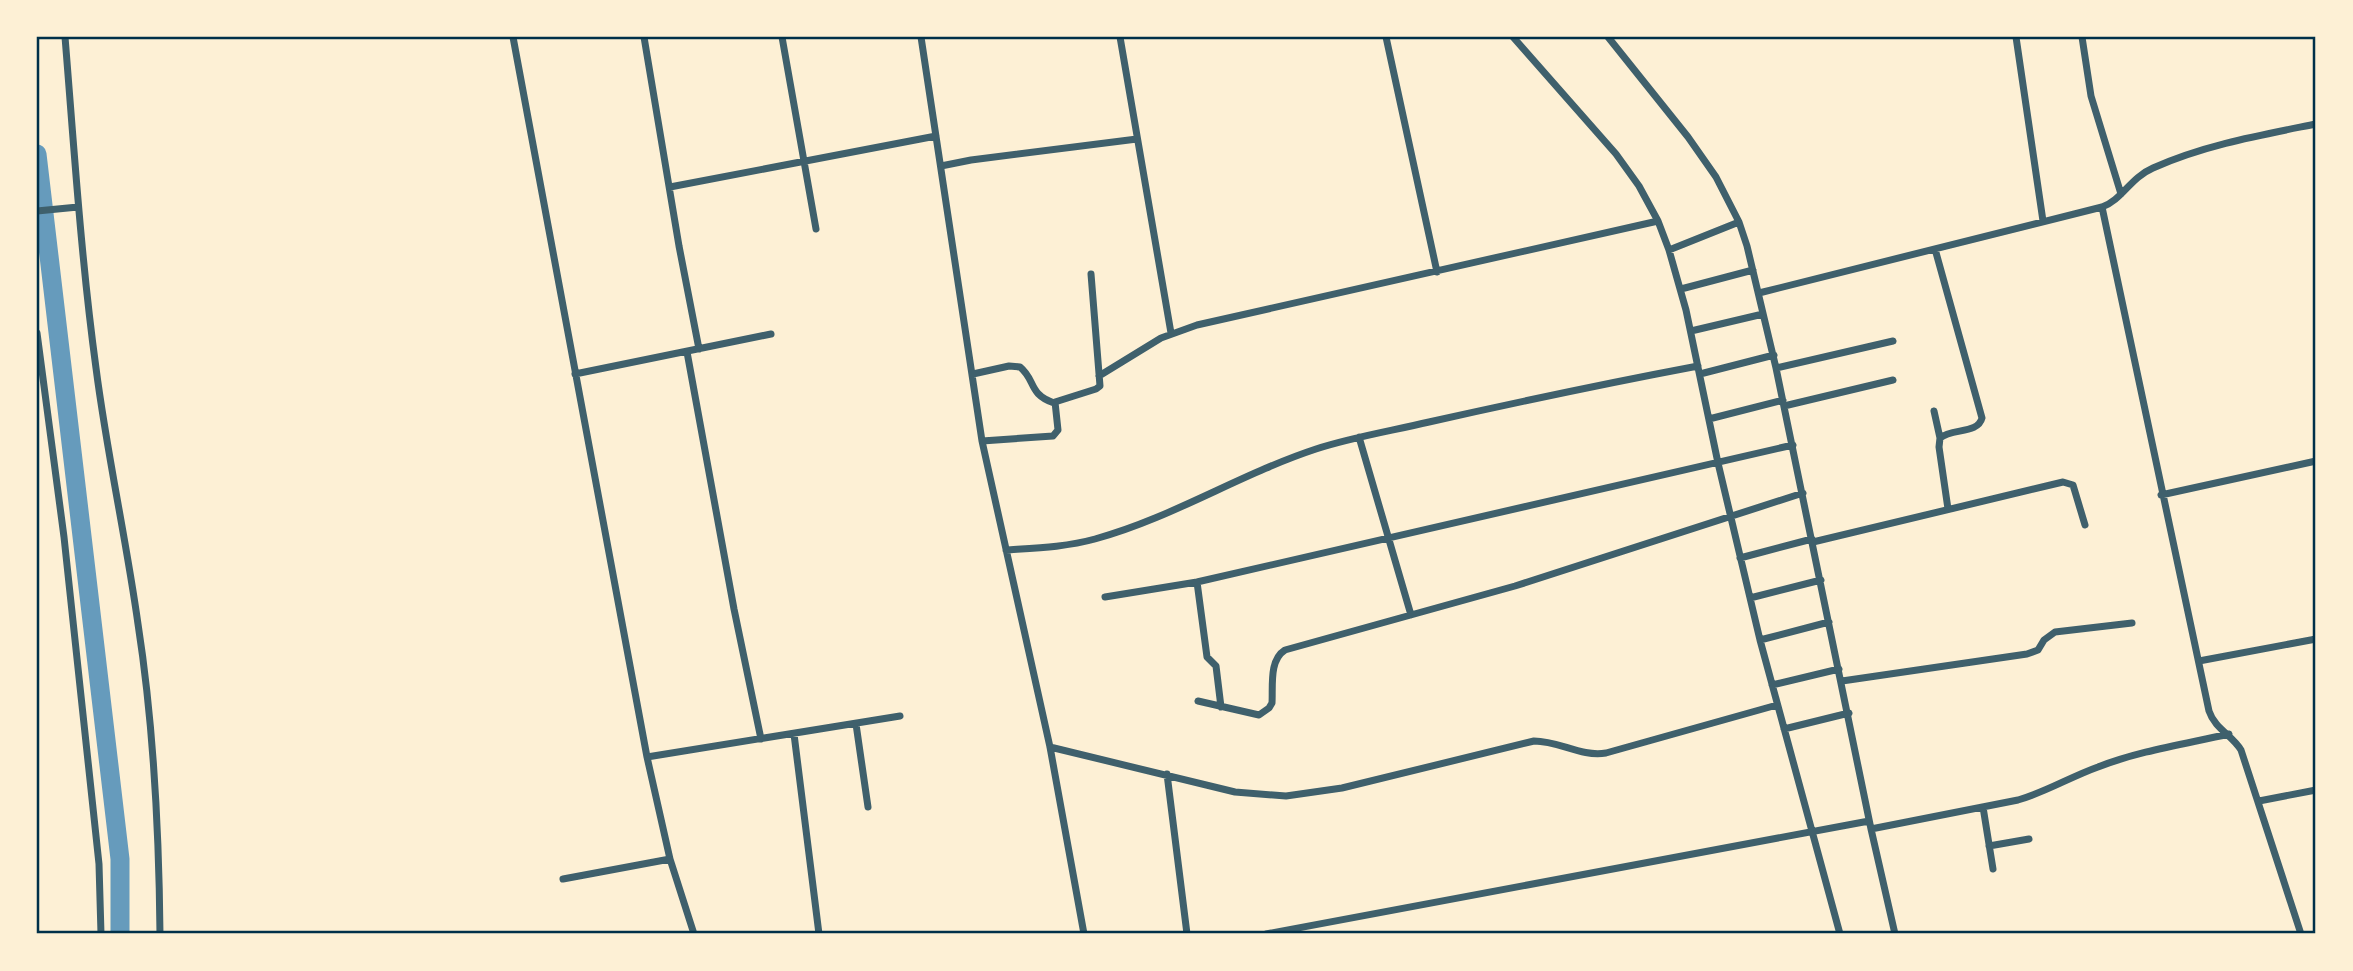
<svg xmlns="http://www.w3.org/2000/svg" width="2353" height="971" font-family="'Varela Round',sans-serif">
	<rect width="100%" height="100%" fill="#fdf0d5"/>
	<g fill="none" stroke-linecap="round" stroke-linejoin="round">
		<path stroke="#669bbc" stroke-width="19" d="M 37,154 L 120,859 L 120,934"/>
		<path stroke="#3f606c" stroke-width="7" d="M 65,37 C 74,147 81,258 96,368 C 107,454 126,538 138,624 C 154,727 159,830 160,934
			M 513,37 L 647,757 L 670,859 L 694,934
			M 644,37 L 679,246 L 699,349
			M 782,37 L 816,229
			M 921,37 L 982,441 L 1050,747 L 1084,934
			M 1120,37 L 1171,333
			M 1386,37 L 1437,272
			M 1513,37 L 1616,154 L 1639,186 L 1658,221 L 1669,250 L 1686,310 L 1718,463 L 1760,640 L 1840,934
			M 1608,37 L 1688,137 L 1716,177 L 1739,222 L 1747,246 L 1776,368 L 1871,829 L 1895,934
			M 2016,37 L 2043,221
			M 2082,37 L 2091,96 L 2121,194
			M 941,166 L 971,160 L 1137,139
			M 670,187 L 936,136
			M 2102,207 L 2209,711 C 2215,729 2232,735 2241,750 L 2301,934
			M 37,211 L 78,207
			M 1935,249 L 1982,418 C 1978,434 1952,428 1940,438 L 1939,447 L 1948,509
			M 1669,250 L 1739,222
			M 1681,289 L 1753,270
			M 1759,293 L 2102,207 C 2122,200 2130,178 2153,168 C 2204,145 2261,135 2316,124
			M 1691,331 L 1763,314
			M 37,333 L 64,537 L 99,864 L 101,934
			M 687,352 L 734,609 L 761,739
			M 1776,368 L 1893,341
			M 575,374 L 771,334
			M 973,374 L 1009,366 L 1020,367 C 1036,380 1028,394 1054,403
			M 1700,374 L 1774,355
			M 1099,376 L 1161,338 L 1197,325 L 1658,221
			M 1784,406 L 1893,380
			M 1934,411 L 1940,438
			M 1709,419 L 1783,400
			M 1359,437 L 1411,615
			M 982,441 L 1053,436 L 1058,430 L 1055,402 L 1096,389 L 1100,386 L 1091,274
			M 2161,495 L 2316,461
			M 1813,542 L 2063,482 L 2073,485 L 2085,525
			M 1006,550 C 1036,548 1066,547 1095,539 C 1172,518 1240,474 1316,449 C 1353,437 1391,431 1429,422 C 1518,402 1608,383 1698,366
			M 1740,558 L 1812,539
			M 1197,582 L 1207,657 L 1216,666 L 1221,707
			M 1105,597 L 1197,582 L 1793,445
			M 1750,598 L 1821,580
			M 1760,640 L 1829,622
			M 2199,661 L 2316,639
			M 1842,681 L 2027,654 L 2038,650 L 2044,640 L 2055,632 L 2132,623
			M 1772,685 L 1839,669
			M 1198,701 L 1259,715 L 1269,708 L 1272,703 C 1273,686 1269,660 1285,650 L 1515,586 L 1803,493
			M 856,724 L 868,807
			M 1784,729 L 1849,713
			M 794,734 L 819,934
			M 1050,747 L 1235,792 L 1286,796 L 1342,788 L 1534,741 C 1560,741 1580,757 1606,753 L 1777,705
			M 647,757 L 900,716
			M 1167,774 L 1187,934
			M 2259,801 L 2316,790
			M 1983,807 L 1993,869
			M 1871,829 L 2018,800 C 2046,792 2070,777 2098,767 C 2139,751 2185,744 2229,734
			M 1989,846 L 2029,839
			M 563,879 L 670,859
			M 1266,934 L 1869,821"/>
	</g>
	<rect width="2353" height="971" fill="none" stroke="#fdf0d5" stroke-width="77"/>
	<rect x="38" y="38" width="2276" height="894" fill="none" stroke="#003049" stroke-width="2.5"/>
</svg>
